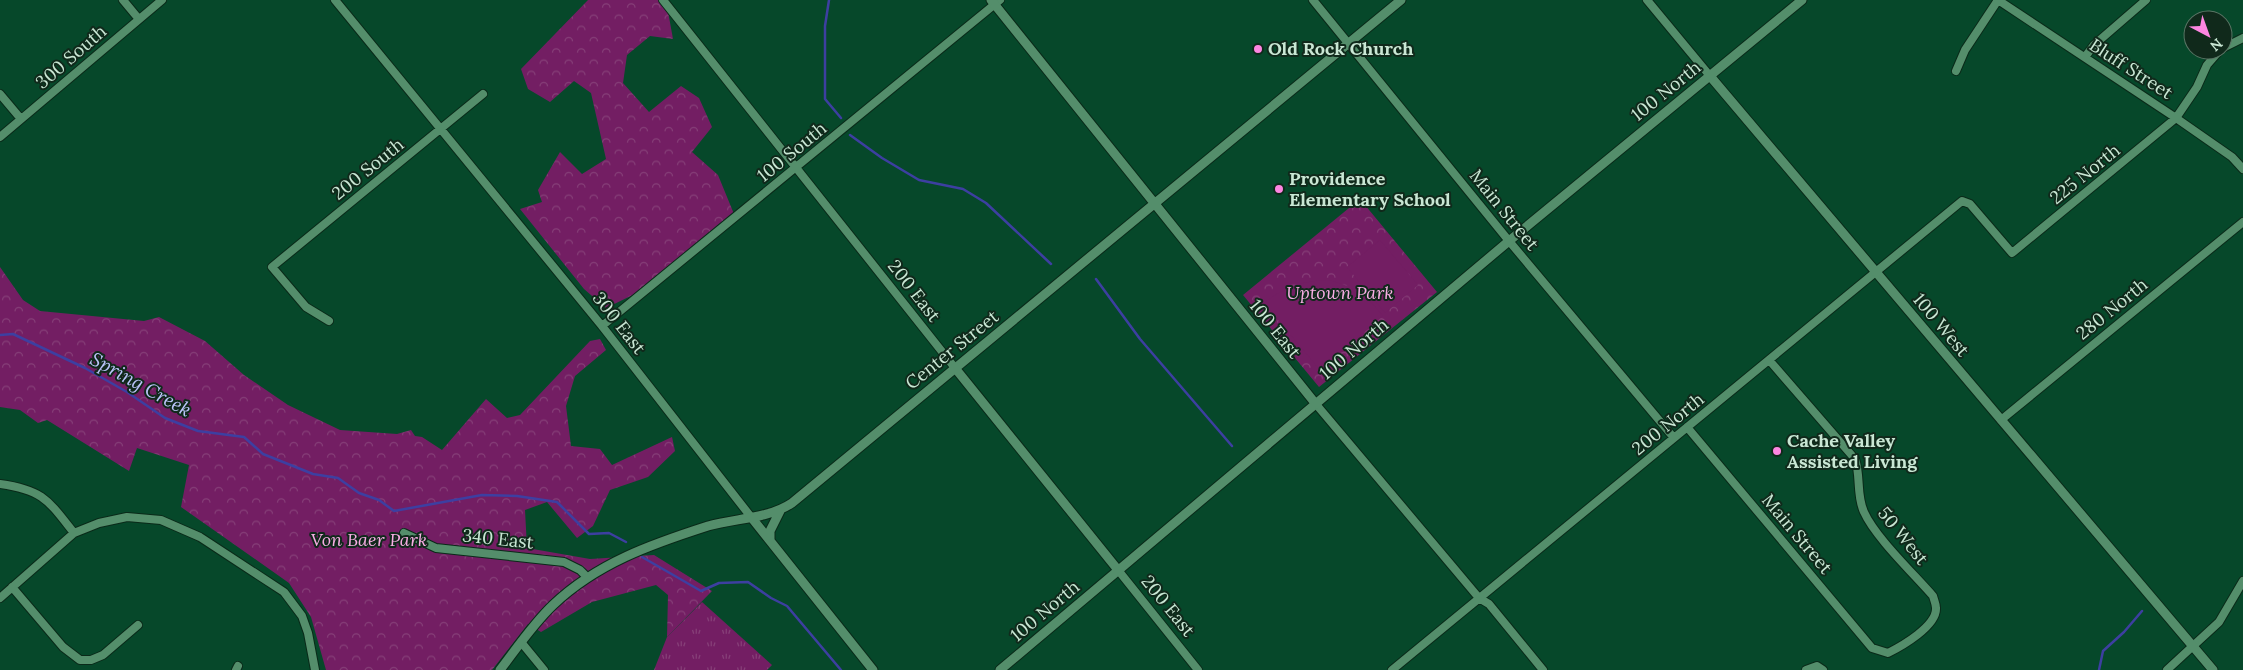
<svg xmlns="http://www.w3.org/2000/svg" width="2243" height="670" font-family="Lora,serif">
	<defs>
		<pattern id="grass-tufts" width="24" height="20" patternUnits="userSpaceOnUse" patternTransform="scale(1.25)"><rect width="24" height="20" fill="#731e63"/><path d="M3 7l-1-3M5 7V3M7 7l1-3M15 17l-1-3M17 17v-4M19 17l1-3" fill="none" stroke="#863f78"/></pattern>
		<pattern id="forest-crowns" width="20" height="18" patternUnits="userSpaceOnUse" patternTransform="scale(1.25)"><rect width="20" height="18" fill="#731e63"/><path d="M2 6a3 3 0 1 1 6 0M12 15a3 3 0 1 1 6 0" fill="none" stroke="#863f78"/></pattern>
	</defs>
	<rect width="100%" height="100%" fill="#06482a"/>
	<path fill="url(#grass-tufts)" d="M 702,602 L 772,665 L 767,670 L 654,670 L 667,637 Z"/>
	<path fill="url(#forest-crowns)" d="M 588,0 L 661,0 L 667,6 L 673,39 L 650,36 L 627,55 L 623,83 L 649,112 L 681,86 L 699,98 L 712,127 L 692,152 L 718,175 L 734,214 L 641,291 L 606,308 L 584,289 L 520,209 L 542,202 L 538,190 L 560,152 L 582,174 L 606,159 L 591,93 L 574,81 L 550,102 L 528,89 L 521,69 Z
		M 1360,199 L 1437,292 L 1319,387 L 1243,295 Z
		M 0,267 L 23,300 L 40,311 L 144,321 L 159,317 L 205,341 L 244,375 L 288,405 L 340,430 L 397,434 L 411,430 L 415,436 L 422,437 L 442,450 L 486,399 L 507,418 L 520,415 L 590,341 L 600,339 L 606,350 L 575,376 L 566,406 L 571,446 L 600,449 L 612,465 L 672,437 L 675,451 L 648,477 L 610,490 L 593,526 L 577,538 L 547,502 L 525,510 L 527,548 L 590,559 L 654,555 L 712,591 L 667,637 L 668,595 L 656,585 L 592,602 L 541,632 L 528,624 L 492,670 L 326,670 L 311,617 L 289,583 L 181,507 L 189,465 L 137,448 L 129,471 L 47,420 L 38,423 L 20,410 L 0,407 Z"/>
	<path fill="#731e63" d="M 1380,240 L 1418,285 L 1385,313 L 1347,267 Z
		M 1327,280 C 1351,284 1368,297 1383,316 L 1320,370 L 1264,303 C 1283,288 1302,281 1327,280 Z"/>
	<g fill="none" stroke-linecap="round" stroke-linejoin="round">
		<path stroke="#3d3fa1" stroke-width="2.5" d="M 829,0 L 825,26 L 825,99 L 841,118
			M 850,135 L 882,158 L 919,180 L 963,189 L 986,203 L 1051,264
			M 1096,279 L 1140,339 L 1232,446
			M 0,335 L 13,334 L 85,368 L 127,392 L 165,418 L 198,431 L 244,437 L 263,454 L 313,474 L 338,478 L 359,493 L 379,500 L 394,511 L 482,495 L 517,496 L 557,502 L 589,534 L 609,533 L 626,542
			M 642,557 L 701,591 L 719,583 L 748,582 L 771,598 L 787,606 L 841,670
			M 2099,670 L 2103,651 L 2124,632 L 2142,611"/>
		<g stroke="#0a2a19" stroke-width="10">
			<path id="minor" d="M 123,0 L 138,18
				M 335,0 L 602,326 L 751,517
				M 663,0 L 955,368
				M 1313,0 L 1509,241 L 1674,438
				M 1647,0 L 1710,76
				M 1998,0 L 2176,118 L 2232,157 L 2243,169
				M 2223,48 L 2243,38
				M 2085,57 L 2094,45 L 2146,0
				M 1956,71 L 1965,50 L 1998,0
				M 0,94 L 21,119
				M 0,137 L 162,0
				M 329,321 L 306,307 L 272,267 L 483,94
				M 602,326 L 1000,0
				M 1315,403 L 1479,598 L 1489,604 L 1543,670
				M 2001,420 L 2243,222
				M 1687,427 L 1872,648 L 1888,653 C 1902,646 1937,626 1936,608 C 1936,604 1934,600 1933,596 C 1914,574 1875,537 1864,512 C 1856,495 1861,476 1855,459 L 1769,360
				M 0,484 C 43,490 48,500 74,533
				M 404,533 L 436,548 L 564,562 L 580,570 L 587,577
				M 1118,570 L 1198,670
				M 12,587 L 63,647 L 80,660 L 91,660 L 103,655 L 138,625
				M 0,598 L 74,533 L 99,523 L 127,517 L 161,520 L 200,537 L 284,592 L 302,616 L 308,633 L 315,670
				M 521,642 L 544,670
				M 236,670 L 238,666
				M 1392,670 L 1962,201 L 1970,204 L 2012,253 L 2176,118 L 2197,87 L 2207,65 L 2220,50
				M 1806,670 L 1817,666 L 1823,670
				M 2167,670 L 2219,622 L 2243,581"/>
		</g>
		<g stroke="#0a2a19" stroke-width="11">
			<path id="tertiary" d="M 991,0 L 1315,403
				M 1710,76 L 2213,670
				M 955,368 L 1118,570
				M 751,517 L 873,670
				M 770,540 L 770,531 L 780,511
				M 500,670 C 517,648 533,624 553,605 C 597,563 652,544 708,526 C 736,518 768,519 792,503 L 1401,0
				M 1000,670 L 1509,241 L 1802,0"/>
		</g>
		<use href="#minor" stroke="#548e6b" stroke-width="8"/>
		<use href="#tertiary" stroke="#548e6b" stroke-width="9"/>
	</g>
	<g fill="#fd86e1" stroke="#10291b" stroke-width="2">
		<circle cx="1258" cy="49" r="5"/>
		<circle cx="1279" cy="189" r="5"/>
		<circle cx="1777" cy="451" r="5"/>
	</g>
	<g text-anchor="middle" stroke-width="4" stroke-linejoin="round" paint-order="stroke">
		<g font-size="18" font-weight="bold" fill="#c9e7d4" stroke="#10291b" text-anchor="start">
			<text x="1268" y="55">Old Rock Church</text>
			<text x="1289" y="185">Providence<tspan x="1289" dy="21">Elementary School</tspan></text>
			<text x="1787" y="447">Cache Valley<tspan x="1787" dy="21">Assisted Living</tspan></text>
		</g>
		<g font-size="18" fill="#c9e7d4" stroke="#10291b">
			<text transform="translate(71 57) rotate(-41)" y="6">300 South</text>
			<text transform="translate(2131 69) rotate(33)" y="6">Bluff Street</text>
			<text transform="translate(1666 91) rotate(-39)" y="6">100 North</text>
			<text transform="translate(792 152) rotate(-39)" y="6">100 South</text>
			<text transform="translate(368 169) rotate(-39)" y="6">200 South</text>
			<text transform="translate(2085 174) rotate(-39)" y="6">225 North</text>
			<text transform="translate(1504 210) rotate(51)" y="6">Main Street</text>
			<text transform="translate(914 291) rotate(52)" y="6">200 East</text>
			<text transform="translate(2112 309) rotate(-39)" y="6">280 North</text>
			<text transform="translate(619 323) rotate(52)" y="6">300 East</text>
			<text transform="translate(1941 325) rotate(50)" y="6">100 West</text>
			<text transform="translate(1275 329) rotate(51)" y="6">100 East</text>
			<text transform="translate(1354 349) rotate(-40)" y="6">100 North</text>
			<text transform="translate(952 350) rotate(-39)" y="6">Center Street</text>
			<text transform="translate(1668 424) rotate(-39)" y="6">200 North</text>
			<text transform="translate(1797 534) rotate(50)" y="6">Main Street</text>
			<text transform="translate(1903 536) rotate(51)" y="6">50 West</text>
			<text transform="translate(498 539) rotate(6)" y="6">340 East</text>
			<text transform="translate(1168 606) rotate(51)" y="6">200 East</text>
			<text transform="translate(1045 611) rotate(-40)" y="6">100 North</text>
		</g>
		<g font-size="18" font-style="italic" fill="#f8ade4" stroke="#10291b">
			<text x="1340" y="299">Uptown Park</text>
			<text x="369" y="546">Von Baer Park</text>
		</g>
		<g font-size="19" font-style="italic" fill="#bbc4f9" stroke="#10291b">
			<text transform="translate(141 384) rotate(29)" y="7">Spring Creek</text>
		</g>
	</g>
	<g transform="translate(2208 35) rotate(139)"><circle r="24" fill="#10291b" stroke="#5a7565"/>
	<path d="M0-4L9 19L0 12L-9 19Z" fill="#fd86e1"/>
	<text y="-8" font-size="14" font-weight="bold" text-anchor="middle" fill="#c9e7d4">N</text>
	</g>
</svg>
